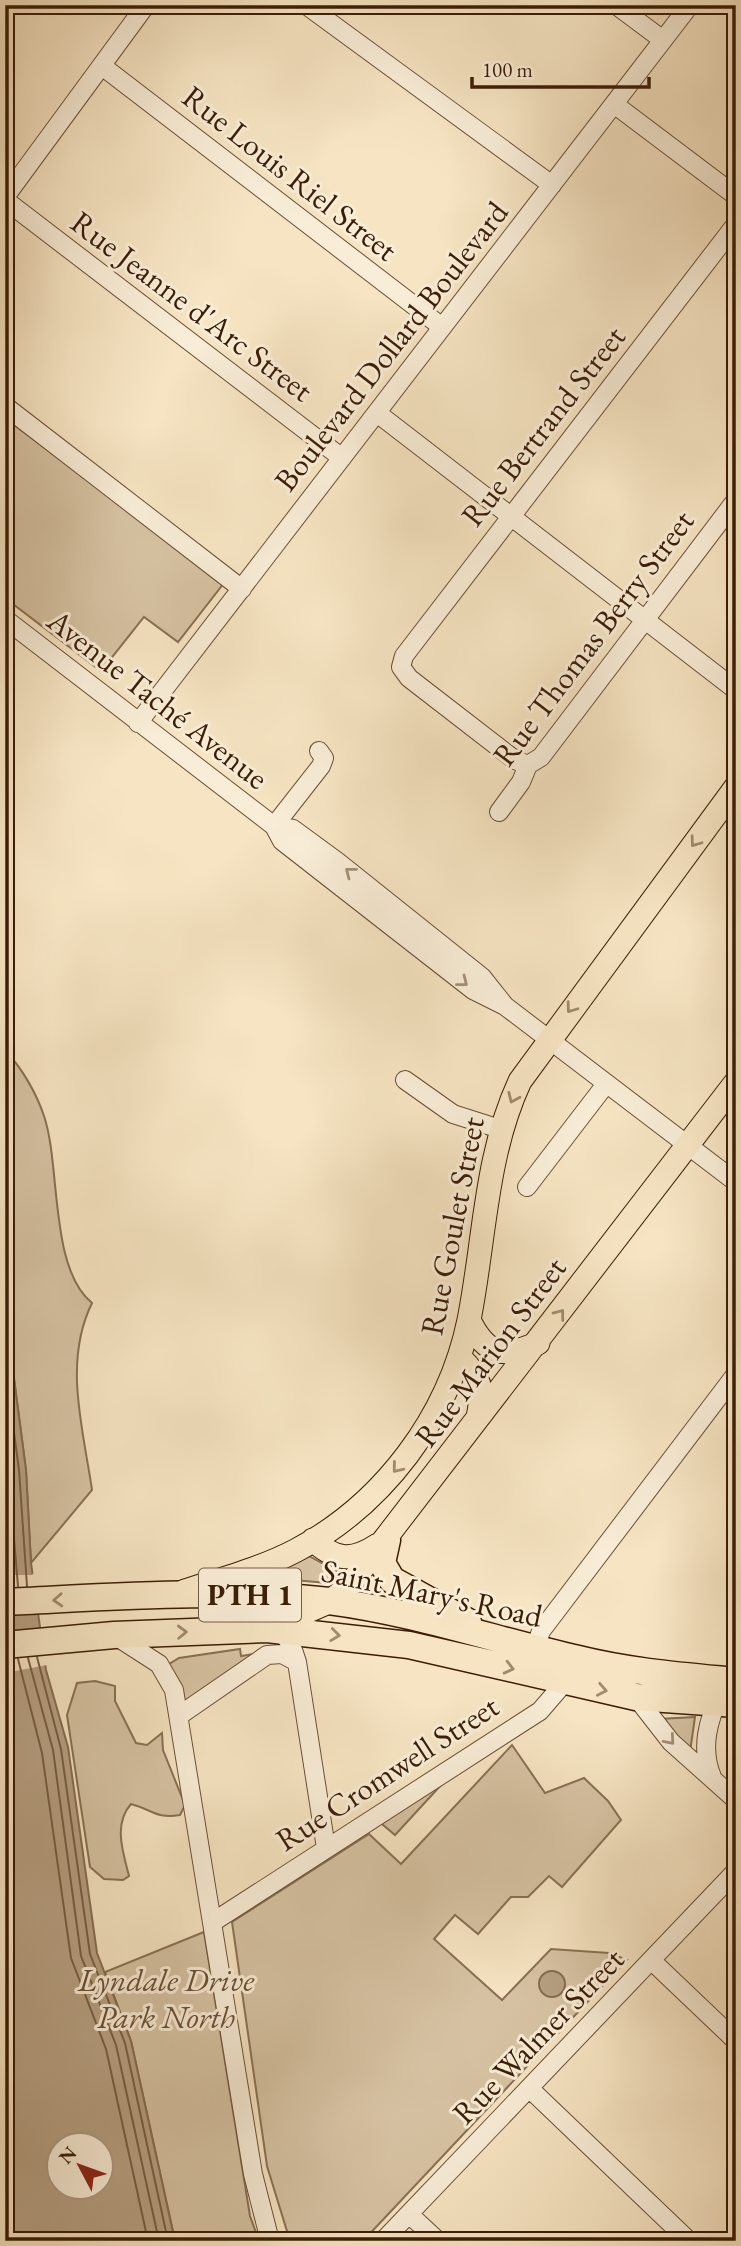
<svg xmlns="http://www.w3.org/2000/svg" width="741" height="2246" font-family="'EB Garamond',serif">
	<rect width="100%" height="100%" fill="#f6e4c2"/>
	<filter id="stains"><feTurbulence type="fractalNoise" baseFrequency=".00286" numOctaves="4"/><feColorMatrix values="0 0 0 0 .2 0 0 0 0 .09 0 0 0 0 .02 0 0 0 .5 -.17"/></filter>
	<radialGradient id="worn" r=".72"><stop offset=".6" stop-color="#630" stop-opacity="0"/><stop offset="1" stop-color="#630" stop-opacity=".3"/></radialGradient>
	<path fill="#d6c2a2" stroke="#887054" stroke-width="2" d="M 5,418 L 224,583 L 178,642 L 144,617 L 101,671 L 5,598 Z
		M 5,1051 C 22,1067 37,1095 44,1116 C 61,1166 49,1268 92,1303 C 63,1362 83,1428 92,1490 L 31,1563 L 26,1470 L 5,1310 Z
		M 309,1556 L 345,1576 L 338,1584 L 272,1578 L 271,1574 Z
		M 240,1649 L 241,1656 L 254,1654 L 184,1703 L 166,1666 L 179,1658 Z
		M 95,1681 L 115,1686 L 115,1701 L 136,1743 L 147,1745 L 162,1733 L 163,1750 L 185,1805 L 180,1815 C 156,1819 153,1810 131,1804 C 113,1824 123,1852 129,1876 L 123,1880 L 104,1879 L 90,1867 L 67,1715 L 77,1683 Z
		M 695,1717 L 690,1752 L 659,1719 Z
		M 512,1745 L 545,1793 L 584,1778 L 608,1801 L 621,1820 L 562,1887 L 549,1876 L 528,1897 L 511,1897 L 478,1934 L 455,1915 L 434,1939 L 502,2000 L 551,1949 L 609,1953 L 627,1960 L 363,2241 L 290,2241 L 267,2166 L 232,1922 L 369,1834 L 401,1864 Z
		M 442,1784 L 395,1835 L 382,1824 L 381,1822 Z
		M 204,1932 L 250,2216 L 259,2241 L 175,2241 L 131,2041 L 105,1972 Z"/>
	<path fill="#b6a082" stroke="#856c50" stroke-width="2" fill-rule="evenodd" d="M 5,1310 L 26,1470 L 31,1563 L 46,1670 L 68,1747 L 97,1953 L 131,2041 L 175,2241 L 5,2241 ZM 60,2144 L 102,2144 L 102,2186 L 60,2186 Z
		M539 1984a13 13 0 1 1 26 0a13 13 0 1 1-26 0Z"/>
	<path fill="#f6e4c2" d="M 36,1570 L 41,1612 L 5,1613 L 5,1575 L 32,1575 Z
		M 44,1628 L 49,1670 L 47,1665 L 5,1673 L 5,1632 Z"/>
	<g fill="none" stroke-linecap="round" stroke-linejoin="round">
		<path stroke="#785e44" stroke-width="2" d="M 5,1365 L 19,1470 L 27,1586
			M 5,1433 L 18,1586
			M 37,1657 L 61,1749 L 90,1954 L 125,2043 L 168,2241
			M 28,1658 L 53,1750 L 81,1956 L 116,2045 L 159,2241
			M 18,1659 L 42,1753 L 71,1958 L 106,2049 L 148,2241"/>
		<g stroke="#6a4f35" stroke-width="20">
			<path id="minor" d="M 306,5 L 552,185
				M 616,5 L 663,40
				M 102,66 L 442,327
				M 614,104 L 736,196
				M 5,197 L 146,5
				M 5,200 L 342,458
				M 5,406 L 242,589
				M 377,413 L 736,690
				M 5,619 L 274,826 L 293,829 L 338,862 L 482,977 L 505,1006
				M 138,723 L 690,5
				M 528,765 L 515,760 L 409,678 L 401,667 L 404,656 L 736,224
				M 499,812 L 521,782 L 528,765 L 541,757 L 736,500
				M 274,826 L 282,841 L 473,990 L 505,1006 L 736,1182
				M 274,826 L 321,766 L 324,758 L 319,751
				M 405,1080 L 453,1114 L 500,1129
				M 527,1187 L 606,1084
				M 281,1631 L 291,1644 L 297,1662 L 326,1848
				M 114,1635 L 159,1664 L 174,1690 L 253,2174 L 270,2241
				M 535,1648 L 541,1631 L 736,1374
				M 636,1697 L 671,1742 L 736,1800
				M 180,1715 L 267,1655 L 282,1654 L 297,1662
				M 712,1777 C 700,1748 708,1720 721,1693
				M 213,1922 L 540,1711 L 571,1675
				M 651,1960 L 736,2041
				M 529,2088 L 689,2241
				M 409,2214 L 438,2241
				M 383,2241 L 736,1871"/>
		</g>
		<g stroke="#3b1d06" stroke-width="25">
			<path id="major" d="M 469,1320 C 486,1355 503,1359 538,1343
				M 459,1357 C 480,1376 484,1389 478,1417
				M 313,1540 C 336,1561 352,1562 378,1545
				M 185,1591 C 222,1579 260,1569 295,1551 C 383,1505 449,1417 469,1320 C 485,1239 485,1156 520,1081 L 736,787
				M 267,1629 L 331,1601 L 348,1587 L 736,1082"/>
		</g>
		<g stroke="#3b1d06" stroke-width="29">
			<path id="highway" d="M 387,1540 L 382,1563 L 392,1580 L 468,1622
				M 5,1602 C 113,1597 222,1588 329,1601 C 414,1612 495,1640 578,1659 C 630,1672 683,1676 736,1681
				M 5,1645 L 114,1635 L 267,1629 L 409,1645 L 636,1697 L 736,1704"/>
		</g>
		<use href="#minor" stroke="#f9edd7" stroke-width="18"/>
		<use href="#major" stroke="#f6e4c2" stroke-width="23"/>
		<use href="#highway" stroke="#f6e4c2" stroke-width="26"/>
	</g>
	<defs><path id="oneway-chevron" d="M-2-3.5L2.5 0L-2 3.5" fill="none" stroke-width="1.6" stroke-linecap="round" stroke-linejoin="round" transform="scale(1.75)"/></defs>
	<g stroke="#a28a6d">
		<use href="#oneway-chevron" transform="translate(695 842) rotate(126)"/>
		<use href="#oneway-chevron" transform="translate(571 1008) rotate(126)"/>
		<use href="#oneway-chevron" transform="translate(513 1098) rotate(114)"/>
		<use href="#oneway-chevron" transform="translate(560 1314) rotate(-53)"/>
		<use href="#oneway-chevron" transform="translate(397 1468) rotate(129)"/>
		<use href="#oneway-chevron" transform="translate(58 1600) rotate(177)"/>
		<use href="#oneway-chevron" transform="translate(182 1632) rotate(-2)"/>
		<use href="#oneway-chevron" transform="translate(335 1635) rotate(7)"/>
		<use href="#oneway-chevron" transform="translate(509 1668) rotate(14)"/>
		<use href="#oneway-chevron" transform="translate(602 1690) rotate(11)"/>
	</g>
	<g stroke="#a48f79">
		<use href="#oneway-chevron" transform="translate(350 872) rotate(-142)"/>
		<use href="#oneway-chevron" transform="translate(463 982) rotate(38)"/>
		<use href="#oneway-chevron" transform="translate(670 1740) rotate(49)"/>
	</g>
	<g text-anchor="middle" stroke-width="6" stroke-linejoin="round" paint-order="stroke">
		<rect fill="#f9edd7" stroke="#745b45" stroke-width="2" x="199" y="1568.5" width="102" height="53" rx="5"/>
		<g font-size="30" font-weight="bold" fill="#3b1d06">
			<text x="250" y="1605">PTH 1</text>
		</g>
		<g font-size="32" fill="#3b1d06" stroke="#f9edd7">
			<text transform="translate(290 173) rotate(38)" y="11">Rue Louis Riel Street</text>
			<text transform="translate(192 306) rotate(37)" y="11">Rue Jeanne d'Arc Street</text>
			<text transform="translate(391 346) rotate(-52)" y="11">Boulevard Dollard Boulevard</text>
			<text transform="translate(543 426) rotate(-52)" y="11">Rue Bertrand Street</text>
			<text transform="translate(593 638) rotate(-53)" y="11">Rue Thomas Berry Street</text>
			<text transform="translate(158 699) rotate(38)" y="11">Avenue Taché Avenue</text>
			<text transform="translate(452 1226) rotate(-79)" y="11">Rue Goulet Street</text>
			<text transform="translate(490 1352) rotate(-53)" y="11">Rue Marion Street</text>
			<text transform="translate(432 1593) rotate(12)" y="11">Saint Mary's Road</text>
			<text transform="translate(387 1773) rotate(-33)" y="11">Rue Cromwell Street</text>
			<text transform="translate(538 2036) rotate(-46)" y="11">Rue Walmer Street</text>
		</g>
		<g font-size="32" font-style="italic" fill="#6a4f35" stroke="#f9edd7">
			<text x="166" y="1991">Lyndale Drive<tspan x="166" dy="37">Park North</tspan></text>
		</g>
	</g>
	<rect width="741" height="2246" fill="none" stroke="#f6e4c2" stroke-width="28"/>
	<rect x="7" y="7" width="727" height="2232" fill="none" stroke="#3b1d06" stroke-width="3.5"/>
	<rect x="14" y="14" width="713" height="2218" fill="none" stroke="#3b1d06" stroke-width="2"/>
	<g transform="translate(80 2166) rotate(311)"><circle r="33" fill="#f9edd7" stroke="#ad9a83" stroke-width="2"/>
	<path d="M0-5L12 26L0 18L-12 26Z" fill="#8f2418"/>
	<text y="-10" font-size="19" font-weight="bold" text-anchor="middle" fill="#3b1d06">N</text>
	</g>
	<path d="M472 77v10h177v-10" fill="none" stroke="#3b1d06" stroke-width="3.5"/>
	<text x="482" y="77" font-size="21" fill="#3b1d06" stroke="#f9edd7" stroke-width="5" paint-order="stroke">100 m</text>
	<rect width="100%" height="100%" filter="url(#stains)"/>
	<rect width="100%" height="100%" fill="url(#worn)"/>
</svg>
